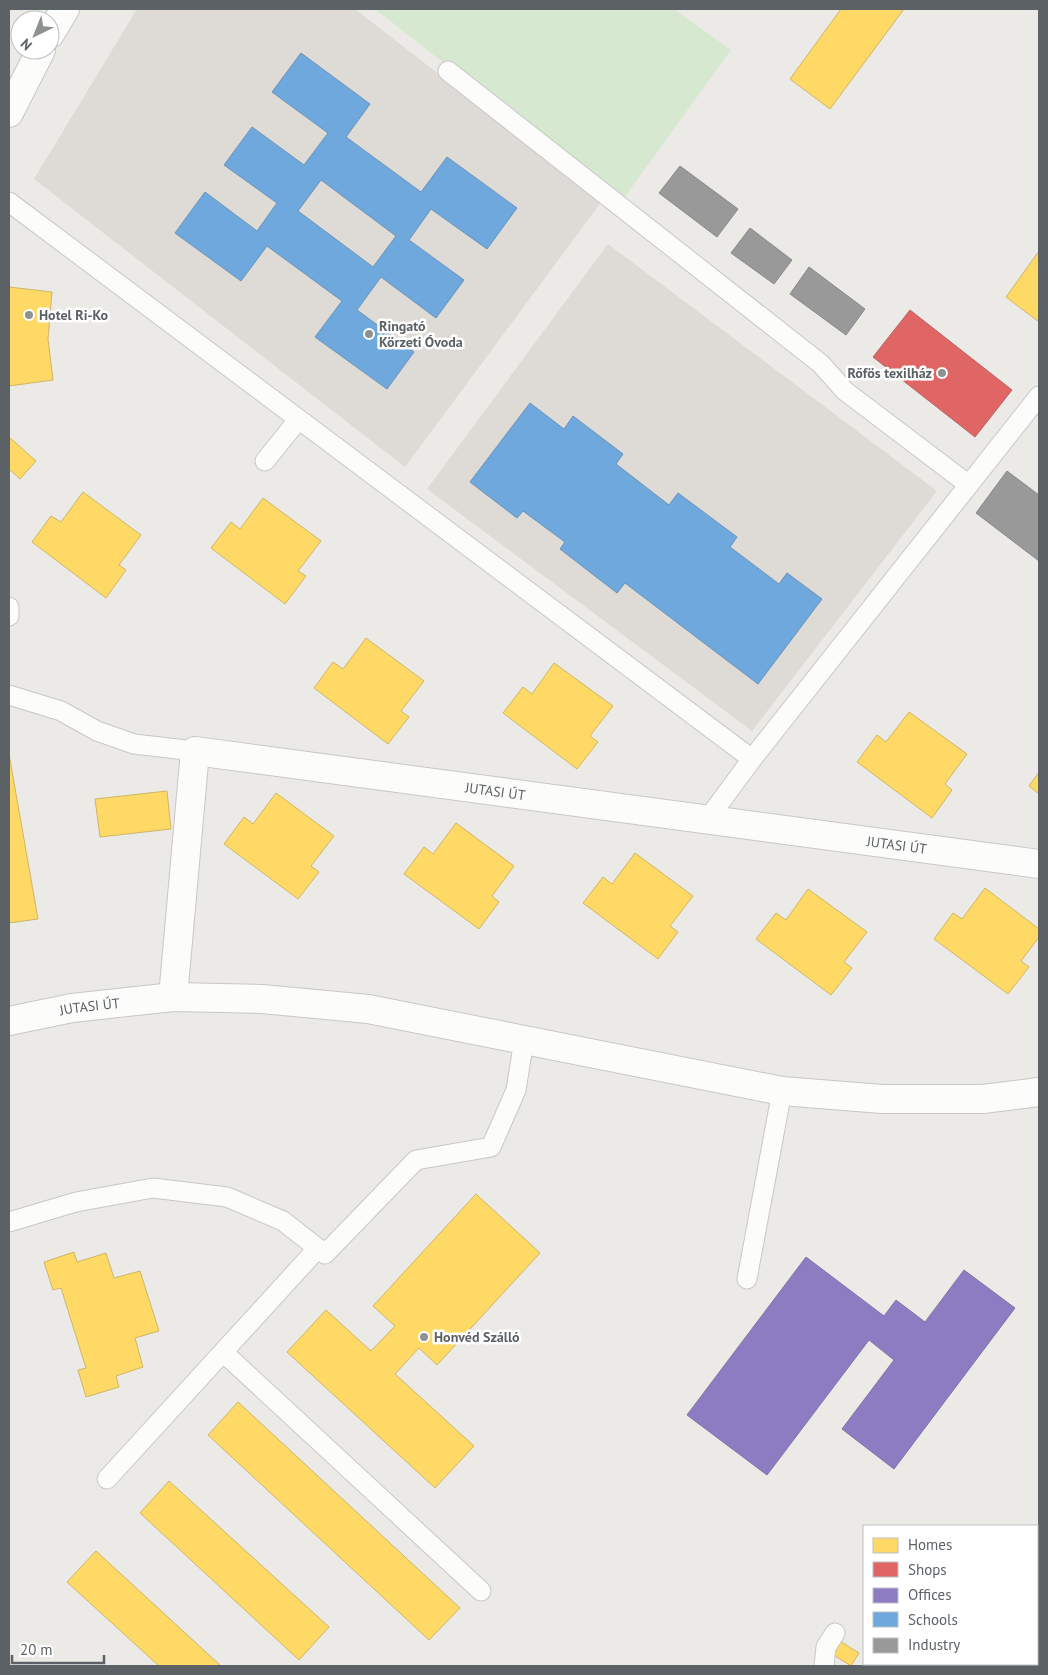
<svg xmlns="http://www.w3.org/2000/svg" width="1048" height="1675" font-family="'PT Sans',sans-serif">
	<rect width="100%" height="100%" fill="#eceae6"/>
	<path fill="#dedad5" d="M 137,9 L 355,9 L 602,201 L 405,467 L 34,179 Z
		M 608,244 L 937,491 L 752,731 L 427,489 Z"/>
	<path fill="#d6e9d0" d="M 375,9 L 674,9 L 731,50 L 621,202 Z"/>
	<path fill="#ffd966" stroke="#ceb566" d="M 841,9 L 904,9 L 830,109 L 790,79 Z
		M 1039,251 L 1039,322 L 1006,297 Z
		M 9,287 L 52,292 L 48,339 L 53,380 L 9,386 Z
		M 9,437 L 36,461 L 20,479 L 9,469 Z
		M 83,492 L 141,535 L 119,565 L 126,570 L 106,598 L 32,542 L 51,516 L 61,522 Z
		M 263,498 L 321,541 L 298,571 L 306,576 L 285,604 L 211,548 L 231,522 L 240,529 Z
		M 366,638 L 424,681 L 401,711 L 409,717 L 388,744 L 314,688 L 333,662 L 343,669 Z
		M 554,663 L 613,706 L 590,736 L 598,742 L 577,769 L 503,713 L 523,687 L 532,694 Z
		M 909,712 L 967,754 L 945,784 L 952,790 L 932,818 L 857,762 L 877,735 L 886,742 Z
		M 9,754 L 38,919 L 9,923 Z
		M 1039,772 L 1039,794 L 1029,786 Z
		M 167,791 L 171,829 L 100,837 L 95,799 Z
		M 276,793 L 334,836 L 311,866 L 319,872 L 298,899 L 224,844 L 244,817 L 253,824 Z
		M 456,823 L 514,866 L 492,896 L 499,902 L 479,929 L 404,874 L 424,847 L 433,854 Z
		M 635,853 L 693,896 L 670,926 L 678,932 L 658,959 L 583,903 L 603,877 L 612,884 Z
		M 985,888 L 1039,929 L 1039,937 L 1021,961 L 1029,967 L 1008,994 L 934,939 L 953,913 L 962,919 Z
		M 808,889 L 867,932 L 844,962 L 852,968 L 831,995 L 756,939 L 776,913 L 786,920 Z
		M 476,1194 L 540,1253 L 437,1365 L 419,1348 L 395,1374 L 474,1446 L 435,1488 L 287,1352 L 326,1310 L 371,1351 L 395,1326 L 373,1306 Z
		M 74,1252 L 77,1262 L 106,1253 L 114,1278 L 140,1271 L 159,1331 L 135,1338 L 143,1367 L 116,1376 L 119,1387 L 86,1397 L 78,1370 L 86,1368 L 61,1288 L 53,1290 L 44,1262 Z
		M 238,1402 L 460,1608 L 429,1640 L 208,1435 Z
		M 169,1481 L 329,1627 L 299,1660 L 140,1513 Z
		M 96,1551 L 221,1666 L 159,1666 L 67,1582 Z
		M 840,1641 L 859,1653 L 851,1666 L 832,1654 Z"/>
	<path fill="#e06666" stroke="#b86466" d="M 910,310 L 1012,390 L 975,437 L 873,357 Z"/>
	<path fill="#8e7cc3" stroke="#7f74a7" d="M 806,1257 L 884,1316 L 896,1300 L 925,1322 L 964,1270 L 1015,1308 L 894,1469 L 842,1429 L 894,1360 L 869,1340 L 767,1475 L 687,1415 Z"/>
	<path fill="#6fa8dc" stroke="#6993b8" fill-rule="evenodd" d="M 301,53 L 370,104 L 346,137 L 421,192 L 447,157 L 517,208 L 487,249 L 431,209 L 409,240 L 464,280 L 436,318 L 381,277 L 357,310 L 414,352 L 387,389 L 315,337 L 342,301 L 267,246 L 241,281 L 175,233 L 205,192 L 257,231 L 277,203 L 224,165 L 252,127 L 304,165 L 328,133 L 272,92 ZM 321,180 L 396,236 L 373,267 L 298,211 Z
		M 530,403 L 564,429 L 573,416 L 623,454 L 616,464 L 669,505 L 678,493 L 737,537 L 730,547 L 779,584 L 787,573 L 822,599 L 758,684 L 625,583 L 617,593 L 560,549 L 565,542 L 523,511 L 517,518 L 470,482 Z"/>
	<path fill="#999" stroke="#868889" d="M 680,166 L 738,209 L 717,237 L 659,193 Z
		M 750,228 L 792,260 L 774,284 L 731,253 Z
		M 809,267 L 865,309 L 846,335 L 790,294 Z
		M 1007,471 L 1039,495 L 1039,561 L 976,513 Z"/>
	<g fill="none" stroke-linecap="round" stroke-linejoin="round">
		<g stroke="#c7c7c7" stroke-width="21">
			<path id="service" d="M 448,71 L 821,364 L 845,391 L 969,485
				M 9,202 L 752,759
				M 265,461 L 298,420
				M 9,607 L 9,616
				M 9,695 L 61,711 L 97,731 L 134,744 L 195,751
				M 707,820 L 752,759 L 1039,396
				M 9,1222 L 76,1202 L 153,1188 L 227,1197 L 283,1221 L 325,1254 L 416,1160 L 491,1147 L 516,1090 L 524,1040
				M 747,1279 L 782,1091
				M 224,1353 L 481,1591
				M 107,1479 L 318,1248
				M 824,1666 L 826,1647 L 835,1633"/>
		</g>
		<g stroke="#c7c7c7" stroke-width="30">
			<g id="minor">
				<path d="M 50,34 L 65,9"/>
				<path d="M 9,113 L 41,50"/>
				<path id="s1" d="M 173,997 L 195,751 L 1039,864"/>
			</g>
		</g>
		<g stroke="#c7c7c7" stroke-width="30">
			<g id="tertiary">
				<path id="s2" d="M 9,1021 L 72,1008 L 173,997 L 262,999 L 368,1009 L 782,1091 L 882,1099 L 983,1099 L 1039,1092"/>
			</g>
		</g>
		<use href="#service" stroke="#fcfcfb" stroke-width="19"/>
		<use href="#minor" stroke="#fcfcfb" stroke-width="28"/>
		<use href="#tertiary" stroke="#fcfcfb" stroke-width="28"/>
	</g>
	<g fill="#8e9192" stroke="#fff" stroke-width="2">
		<circle cx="29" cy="315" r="5"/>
		<circle cx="369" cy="334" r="5"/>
		<circle cx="942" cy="373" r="5"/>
		<circle cx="424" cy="1337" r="5"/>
	</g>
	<g text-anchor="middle" stroke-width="5" stroke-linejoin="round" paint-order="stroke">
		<g font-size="14" font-weight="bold" fill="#5b6165" stroke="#fff" text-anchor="start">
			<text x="39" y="320">Hotel Ri-Ko</text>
			<text x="379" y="331">Ringató<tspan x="379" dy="16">Körzeti Óvoda</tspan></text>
			<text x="932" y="378" text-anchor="end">Rőfös texilház</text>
			<text x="434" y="1342">Honvéd Szálló</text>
		</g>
		<g font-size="14" fill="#5b6165" stroke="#fff">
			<text dy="5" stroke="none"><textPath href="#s1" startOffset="550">JUTASI ÚT</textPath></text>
			<text dy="5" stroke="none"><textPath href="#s1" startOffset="955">JUTASI ÚT</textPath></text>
			<text dy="5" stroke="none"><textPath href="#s2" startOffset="82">JUTASI ÚT</textPath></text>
		</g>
	</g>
	<rect width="1048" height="1675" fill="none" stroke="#5b6165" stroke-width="20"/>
	<rect x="863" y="1525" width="175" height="140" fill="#ffffff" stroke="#bdc0c1"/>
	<rect x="873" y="1538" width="25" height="15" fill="#ffd966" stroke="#bdc0c1"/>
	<text x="908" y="1550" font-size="15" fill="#5b6165">Homes</text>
	<rect x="873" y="1562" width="25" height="15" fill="#e06666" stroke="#bdc0c1"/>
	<text x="908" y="1575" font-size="15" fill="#5b6165">Shops</text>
	<rect x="873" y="1588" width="25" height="15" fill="#8e7cc3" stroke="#bdc0c1"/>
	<text x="908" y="1600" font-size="15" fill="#5b6165">Offices</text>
	<rect x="873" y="1612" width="25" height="15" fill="#6fa8dc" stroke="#bdc0c1"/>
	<text x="908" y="1625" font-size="15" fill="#5b6165">Schools</text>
	<rect x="873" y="1638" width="25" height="15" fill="#999999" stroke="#bdc0c1"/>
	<text x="908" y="1650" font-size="15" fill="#5b6165">Industry</text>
	<g transform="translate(35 35) rotate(223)"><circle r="24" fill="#ffffff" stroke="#bdc0c1"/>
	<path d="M0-4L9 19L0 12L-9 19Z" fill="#8e9192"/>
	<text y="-8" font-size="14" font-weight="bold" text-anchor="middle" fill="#5b6165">N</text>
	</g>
	<path d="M12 1655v8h92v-8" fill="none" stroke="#5b6165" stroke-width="2.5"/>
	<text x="20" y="1655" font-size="15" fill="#5b6165" stroke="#ffffff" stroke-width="4" paint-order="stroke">20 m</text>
</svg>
